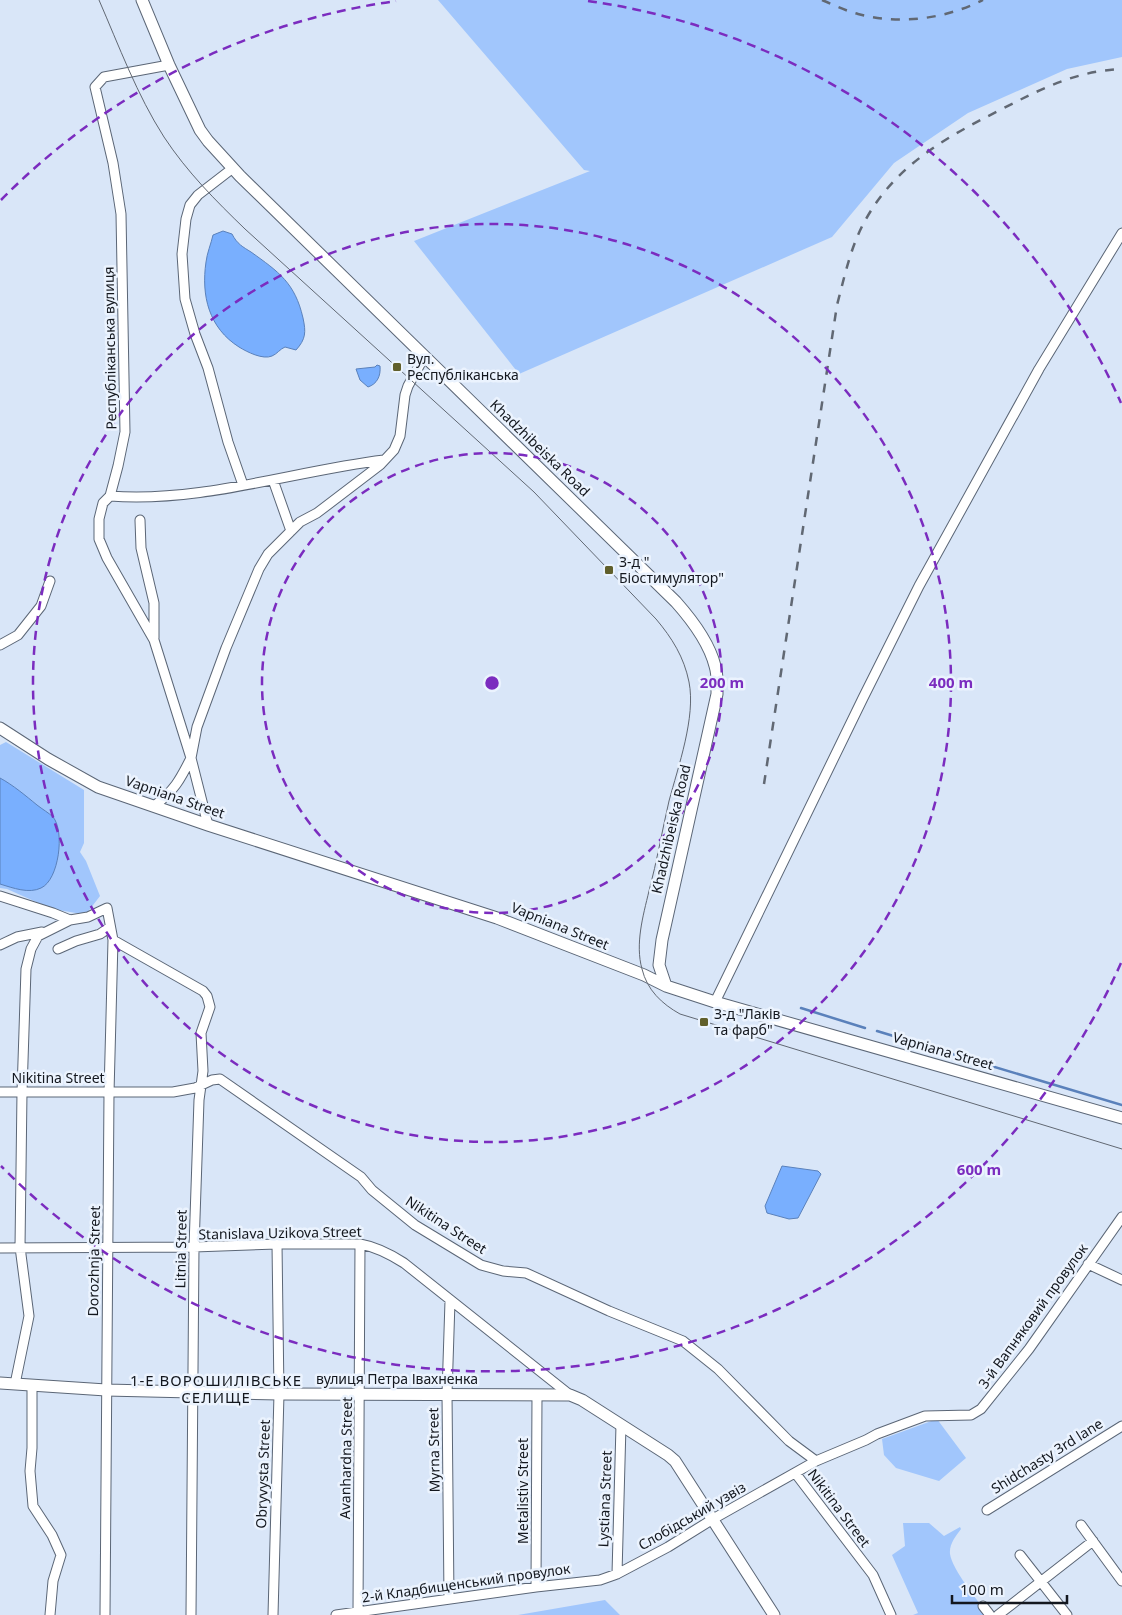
<svg xmlns="http://www.w3.org/2000/svg" width="1122" height="1615" font-family="'Noto Sans',sans-serif">
	<rect width="100%" height="100%" fill="#d9e6f8"/>
	<path fill="#a1c6fc" d="M 438,0 L 1122,0 L 1122,57 L 1067,69 L 968,113 L 894,163 L 832,237 L 519,374 L 414,241 L 590,171 L 584,170 Z
		M 6,742 L 84,790 L 84,843 L 80,852 L 86,861 L 100,896 L 87,913 L 76,913 L 52,909 L 7,889 L 0,888 L 0,745 Z
		M 937,1419 L 966,1458 L 939,1481 L 896,1468 L 884,1455 L 882,1439 Z
		M 903,1523 L 929,1523 L 944,1536 L 960,1527 L 961,1529 C 956,1536 949,1544 950,1554 C 952,1569 979,1603 989,1615 L 913,1615 L 918,1613 L 892,1555 L 905,1546 Z
		M 605,1600 L 620,1615 L 518,1615 Z"/>
	<path fill="#79affe" stroke="#5a81bb" d="M 223,231 L 232,234 C 237,244 243,247 251,252 C 279,272 295,283 303,318 C 306,332 306,339 296,350 L 285,347 C 280,349 277,354 272,356 C 263,360 247,352 239,347 C 209,328 201,296 206,262 C 207,253 211,244 213,235 Z
		M 377,365 L 380,366 C 381,376 377,384 368,387 L 360,380 L 356,369 L 375,367 Z
		M 0,778 C 13,785 26,796 37,805 C 42,809 49,813 53,817 C 65,831 59,880 41,888 C 29,894 13,888 0,884 Z
		M 782,1166 L 818,1171 L 821,1174 L 798,1218 L 789,1219 L 767,1213 L 765,1206 Z"/>
	<g fill="none" stroke-linecap="round" stroke-linejoin="round">
		<path stroke="#5a81bb" stroke-width="2.5" d="M 801,1008 L 865,1028
			M 877,1031 L 956,1055
			M 968,1059 L 1122,1105"/>
		<g stroke="#5b6676" stroke-width="11">
			<path id="street" d="M 233,168 L 198,195 L 190,205 L 186,219 L 182,254 L 185,299 L 195,334 L 208,368 L 228,442 L 243,485
				M 273,480 L 291,531
				M 110,496 C 202,503 293,471 384,460
				M 140,520 L 141,548 L 154,603 L 154,638
				M 0,645 L 18,635 L 41,606 L 50,581
				M 154,806 C 174,791 180,780 191,758 L 154,640 L 107,558 L 99,539 L 99,519 L 103,503 L 110,496 L 118,466 L 125,432 L 121,214 L 113,163 L 95,87 L 104,77 L 169,65
				M 208,825 L 191,758 L 197,727 L 226,648 L 259,569 L 268,554 L 300,522 L 317,513 L 380,465 L 394,450 L 400,436 L 405,395 L 408,386 L 424,357
				M 0,896 L 53,913 L 70,920
				M 113,940 L 203,991 L 207,996 L 210,1007 L 201,1033 L 203,1071 L 199,1100 L 194,1247 L 191,1615
				M 0,945 L 17,937 L 42,932
				M 58,949 L 76,941 L 100,934 L 110,927
				M 715,1002 L 863,698 L 919,586 L 1039,369 L 1122,233
				M 0,1092 L 173,1092 L 195,1088 L 212,1080 L 220,1079 L 361,1177 L 372,1190 L 415,1225 L 481,1265 L 503,1271 L 526,1273 L 609,1311 L 683,1341 L 718,1369 L 789,1441 L 816,1461
				M 0,1248 L 194,1247 L 277,1244 L 360,1244 C 377,1247 390,1254 404,1263 L 570,1395
				M 1088,1264 L 1122,1280
				M 15,1384 L 29,1316 L 20,1247 L 22,1092 L 26,969 L 31,949 L 38,936 L 70,920 L 88,917 L 107,908 L 113,940 L 109,1093 L 105,1615
				M 32,1385 L 32,1448 L 30,1471 L 33,1506 L 52,1535 L 61,1555 L 53,1581 L 50,1615
				M 796,1474 L 873,1575 L 891,1615
				M 987,1510 L 1122,1426
				M 1081,1525 L 1122,1581
				M 1020,1555 L 1067,1615
				M 617,1574 L 621,1425
				M 536,1587 L 537,1395
				M 449,1599 L 447,1394 L 450,1301
				M 983,1606 L 990,1615
				M 358,1612 L 360,1244
				M 273,1615 L 279,1394 L 277,1244
				M 336,1615 L 536,1587 L 600,1580 L 617,1574 L 668,1547 L 713,1519 L 816,1461 L 866,1440 L 877,1434 L 925,1416 L 971,1415 L 981,1409 L 1029,1349 L 1122,1217
				M 998,1615 L 1093,1541"/>
		</g>
		<g stroke="#5b6676" stroke-width="13">
			<path id="secondary" d="M 142,0 L 169,65 L 200,130 L 208,141 L 240,176 L 676,602 C 692,620 709,642 715,666 C 718,675 717,686 717,694 L 662,940 L 659,965 L 666,986
				M 0,728 L 48,759 L 98,787 L 208,825 L 497,918 L 644,975 L 666,986 L 715,1002 L 1122,1118
				M 0,1383 L 106,1390 L 279,1394 L 570,1395 L 582,1400 L 668,1455 L 675,1461 L 774,1615"/>
		</g>
		<use href="#street" stroke="#fff" stroke-width="9"/>
		<use href="#secondary" stroke="#fff" stroke-width="11"/>
		<path stroke="#616873" stroke-width="1" d="M 99,0 C 119,46 137,95 164,137 C 187,172 216,201 245,229 L 534,492 L 656,619 C 672,638 684,657 689,682 C 696,717 678,767 669,801 C 662,831 657,861 649,891 C 643,916 635,944 642,969 C 647,990 662,1004 680,1014 L 1122,1149"/>
		<path stroke="#616873" stroke-width="2.5" stroke-dasharray="9 9" stroke-linecap="butt" d="M 822,0 C 834,5 846,11 858,14 C 900,25 945,19 983,0
			M 764,784 L 837,305 C 845,275 851,245 866,219 C 897,164 947,137 1000,110 C 1041,89 1075,71 1122,69"/>
	</g>
	<g fill="none" stroke="#7b2cbf" stroke-width="2.5" stroke-dasharray="9 6">
		<circle cx="492" cy="683" r="230"/>
		<circle cx="492" cy="683" r="459"/>
		<path d="M1121 963A689 689 0 0 1 1 1166M1 200A689 689 0 0 1 396 1M588 1A689 689 0 0 1 1121 403"/>
	</g>
	<g fill="#605f2b" stroke="#ebf3fe" stroke-width="2">
		<rect x="392" y="362" width="10" height="10" rx="2.5"/>
		<rect x="604" y="565" width="10" height="10" rx="2.5"/>
		<rect x="699" y="1017" width="10" height="10" rx="2.5"/>
	</g>
	<g text-anchor="middle" stroke-width="5" stroke-linejoin="round" paint-order="stroke">
		<g font-size="14" fill="#13171e" stroke="#ebf3fe">
			<text transform="translate(110 348) rotate(-91)" y="5">Республіканська вулиця</text>
			<text transform="translate(540 448) rotate(44)" y="5">Khadzhibeiska Road</text>
			<text transform="translate(175 797) rotate(19)" y="5">Vapniana Street</text>
			<text transform="translate(671 829) rotate(-77)" y="5">Khadzhibeiska Road</text>
			<text transform="translate(560 926) rotate(22)" y="5">Vapniana Street</text>
			<text transform="translate(943 1051) rotate(16)" y="5">Vapniana Street</text>
			<text x="58" y="1083">Nikitina Street</text>
			<text transform="translate(446 1225) rotate(33)" y="5">Nikitina Street</text>
			<text transform="translate(280 1233) rotate(-1)" y="5">Stanislava Uzikova Street</text>
			<text transform="translate(181 1249) rotate(-89)" y="5">Litnia Street</text>
			<text transform="translate(94 1261) rotate(-89)" y="5">Dorozhnja Street</text>
			<text transform="translate(1033 1316) rotate(-54)" y="5">3-й Вапняковий провулок</text>
			<text x="397" y="1384">вулиця Петра Івахненка</text>
			<text transform="translate(434 1450) rotate(-91)" y="5">Myrna Street</text>
			<text transform="translate(1047 1456) rotate(-32)" y="5">Shidchasty 3rd lane</text>
			<text transform="translate(346 1458) rotate(-89)" y="5">Avanhardna Street</text>
			<text transform="translate(263 1474) rotate(-88)" y="5">Obryvysta Street</text>
			<text transform="translate(523 1491) rotate(-90)" y="5">Metalistiv Street</text>
			<text transform="translate(605 1499) rotate(-88)" y="5">Lystiana Street</text>
			<text transform="translate(839 1508) rotate(53)" y="5">Nikitina Street</text>
			<text transform="translate(692 1516) rotate(-30)" y="5">Слобідський узвіз</text>
			<text transform="translate(466 1583) rotate(-8)" y="5">2-й Кладбищенський провулок</text>
		</g>
		<g font-size="14" fill="#13171e" stroke="#ebf3fe" text-anchor="start">
			<text x="407" y="364">Вул.<tspan x="407" dy="16">Республіканська</tspan></text>
			<text x="619" y="567">З-д "<tspan x="619" dy="16">Біостимулятор"</tspan></text>
			<text x="714" y="1019">З-д "Лаків<tspan x="714" dy="16">та фарб"</tspan></text>
		</g>
		<g font-size="15" letter-spacing="1" fill="#13171e" stroke="#ebf3fe">
			<text x="216" y="1386">1-Е ВОРОШИЛІВСЬКЕ<tspan x="216" dy="17">СЕЛИЩЕ</tspan></text>
		</g>
	</g>
	<circle cx="492" cy="683" r="8" fill="#7b2cbf" stroke="#ebf3fe" stroke-width="2.5"/>
	<g font-size="15" text-anchor="middle" font-weight="bold" fill="#7b2cbf" stroke="#ebf3fe" stroke-width="5" stroke-linejoin="round" paint-order="stroke">
		<text x="722" y="688">200 m</text>
		<text x="951" y="688">400 m</text>
		<text x="979" y="1175">600 m</text>
	</g>
	<path d="M952 1595v8h115v-8" fill="none" stroke="#13171e" stroke-width="2.5"/>
	<text x="960" y="1595" font-size="15" fill="#13171e" stroke="#ebf3fe" stroke-width="4" paint-order="stroke">100 m</text>
</svg>
